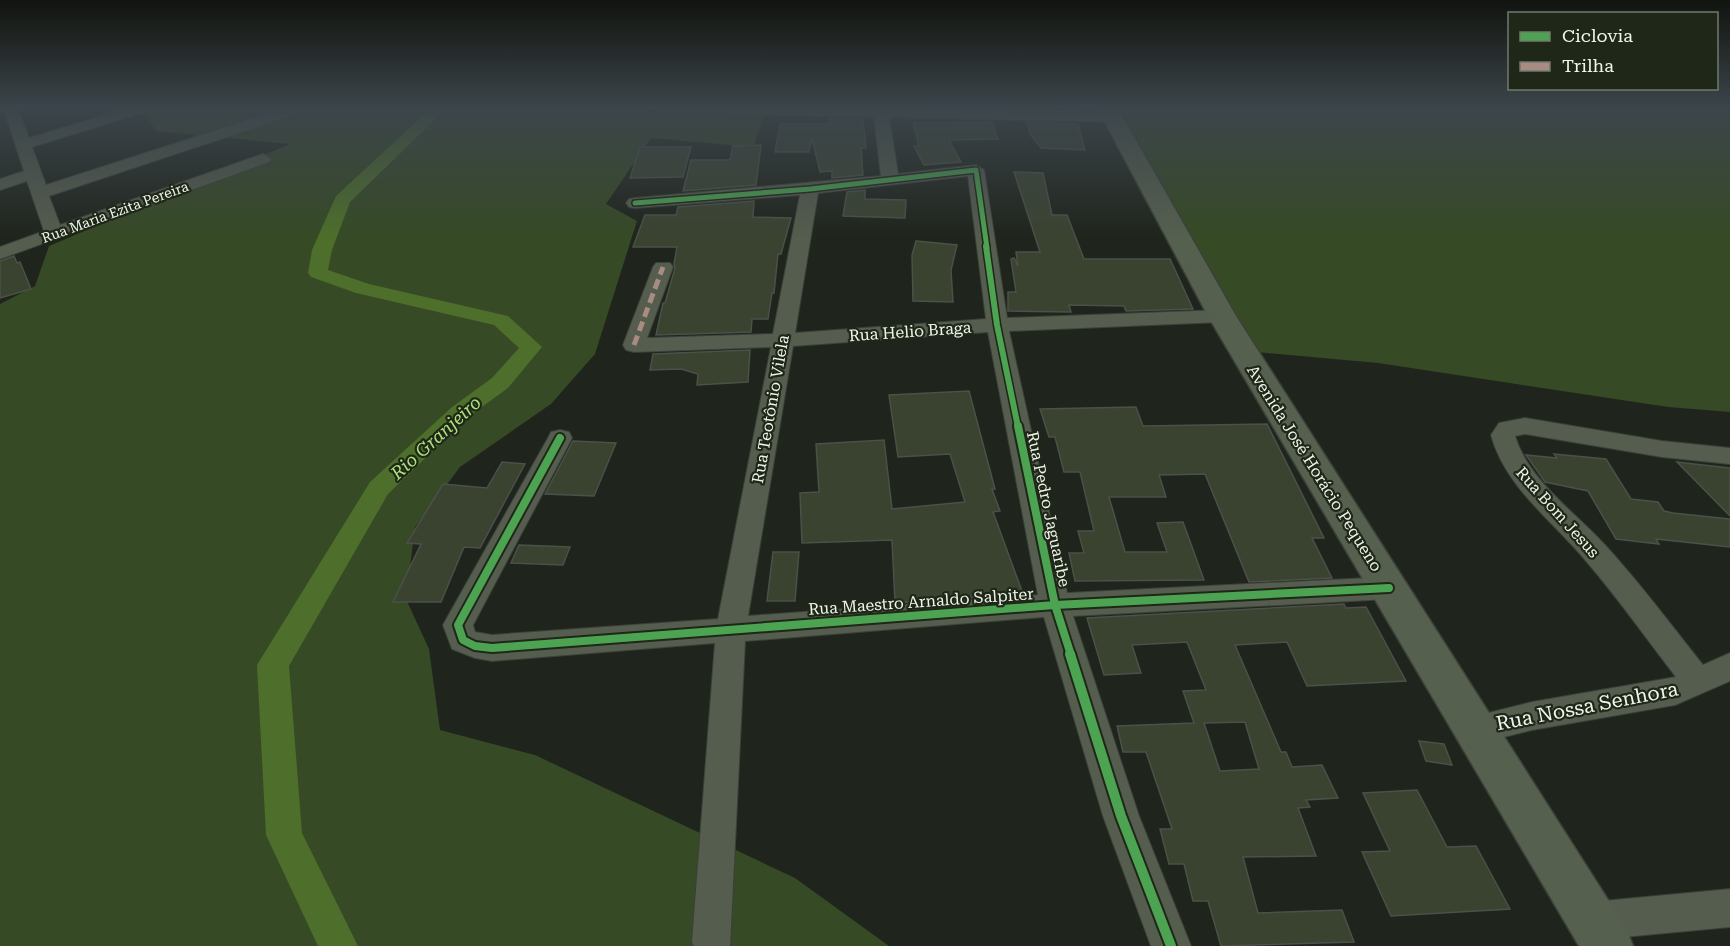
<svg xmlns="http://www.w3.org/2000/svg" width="1730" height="946" font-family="'Roboto Serif',serif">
	<rect width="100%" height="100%" fill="#1f241c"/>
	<path fill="#364a25" d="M 141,107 L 649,107 L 648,112 L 764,116 L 753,147 L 651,138 L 606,204 L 637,221 L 595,354 L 551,404 L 460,467 L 415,527 L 406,599 L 429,649 L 440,730 L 535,755 L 795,878 L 889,946 L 0,946 L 0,304 L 35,286 L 49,246 L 290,144 L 156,131 Z
		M 1119,107 L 1730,107 L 1730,412 L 1668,407 L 1378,363 L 1256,352 Z"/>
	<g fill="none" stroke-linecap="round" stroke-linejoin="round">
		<path fill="#4d6f2b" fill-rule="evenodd" d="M 432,107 L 448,107 L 350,202 L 332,250 L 328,270 L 369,284 L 508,316 L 542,347 L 508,388 L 468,417 L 388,494 L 289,666 L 302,833 L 358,946 L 318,946 L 266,835 L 257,665 L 370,482 L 452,407 L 492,378 L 519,348 L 494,325 L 356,293 L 311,277 L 308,273 L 312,250 L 336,196 Z"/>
	</g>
	<path fill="#3a4330" stroke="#4c5049" stroke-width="1.5" fill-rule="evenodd" d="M 829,118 L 863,119 L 866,148 L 861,148 L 863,175 L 832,178 L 832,171 L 820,172 L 812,138 L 809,152 L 775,152 L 780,124 L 830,124 Z
		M 992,122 L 998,139 L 949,140 L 961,162 L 924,165 L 914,146 L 919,146 L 913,123 Z
		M 1027,122 L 1078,124 L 1085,150 L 1041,148 L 1030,134 Z
		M 761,145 L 756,185 L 683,191 L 691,160 L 730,160 L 733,146 Z
		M 640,147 L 691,147 L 683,177 L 630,178 Z
		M 1014,172 L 1043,173 L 1052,215 L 1067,215 L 1084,259 L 1170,259 L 1193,309 L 1126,311 L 1124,306 L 1069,305 L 1071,312 L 1008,311 L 1008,292 L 1016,292 L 1011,259 L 1014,258 L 1018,266 L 1016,252 L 1040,252 Z
		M 865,190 L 865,199 L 906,200 L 905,218 L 843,216 L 847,192 Z
		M 754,201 L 753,217 L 791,218 L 781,254 L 778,254 L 774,293 L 772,293 L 768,319 L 752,319 L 751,332 L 656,335 L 663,303 L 665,303 L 675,268 L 674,264 L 677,247 L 633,247 L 645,215 L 676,215 L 678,207 Z
		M 916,241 L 957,245 L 951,270 L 953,302 L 913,301 L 912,255 Z
		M 14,256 L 17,263 L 20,262 L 31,289 L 0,298 L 0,261 Z
		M 750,350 L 748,382 L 697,385 L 698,374 L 681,369 L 650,370 L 653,354 Z
		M 969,391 L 995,489 L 992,489 L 1000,511 L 993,512 L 1022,591 L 981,597 L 895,603 L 892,540 L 802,543 L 800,493 L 819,492 L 816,444 L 884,440 L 892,509 L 965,502 L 950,454 L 898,457 L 889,395 Z
		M 1136,407 L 1143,426 L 1267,424 L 1324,538 L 1312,538 L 1332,578 L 1249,582 L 1205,474 L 1159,475 L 1166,497 L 1109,497 L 1125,552 L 1167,552 L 1157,523 L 1183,522 L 1204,580 L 1075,581 L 1069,553 L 1084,553 L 1078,531 L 1094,531 L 1080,472 L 1064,472 L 1055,437 L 1049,437 L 1040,409 Z
		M 573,441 L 616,443 L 594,496 L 545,494 Z
		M 1554,454 L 1606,459 L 1631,499 L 1658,502 L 1664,511 L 1673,513 L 1730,519 L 1730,547 L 1656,539 L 1659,544 L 1616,539 L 1588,491 L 1545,482 L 1526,455 L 1557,458 Z
		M 502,462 L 525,464 L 480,548 L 464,547 L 441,602 L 393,602 L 421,544 L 407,543 L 443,484 L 487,488 Z
		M 1677,462 L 1730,468 L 1730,516 Z
		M 519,545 L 570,547 L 563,565 L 511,563 Z
		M 773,552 L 799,552 L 795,601 L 767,601 Z
		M 1344,604 L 1346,608 L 1366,607 L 1406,681 L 1307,686 L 1287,642 L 1235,645 L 1281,752 L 1286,752 L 1292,767 L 1322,765 L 1338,798 L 1306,800 L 1310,807 L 1298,808 L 1316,856 L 1243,857 L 1258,913 L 1342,910 L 1354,942 L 1221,946 L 1208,901 L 1193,901 L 1184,864 L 1169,864 L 1160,829 L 1172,829 L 1146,752 L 1123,752 L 1117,726 L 1194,723 L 1183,691 L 1206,690 L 1187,642 L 1132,645 L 1141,673 L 1104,675 L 1087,618 ZM 1245,722 L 1259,769 L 1220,771 L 1204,723 Z
		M 1419,741 L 1444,744 L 1452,765 L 1426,761 Z
		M 1417,790 L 1447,847 L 1476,846 L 1510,909 L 1391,916 L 1362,852 L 1390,851 L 1363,793 Z"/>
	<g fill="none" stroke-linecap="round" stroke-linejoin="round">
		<g stroke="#3c403a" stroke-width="2">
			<path id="street" d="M 3,107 L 17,107 L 29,138 L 131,107 L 153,107 L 151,110 L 32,147 L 46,185 L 288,107 L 310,107 L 308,110 L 49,196 L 60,225 L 257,156 L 263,154 L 271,159 L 269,162 L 0,259 L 0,247 L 44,231 L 27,181 L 0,190 L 0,179 L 24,171 Z
				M 652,107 L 881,108 L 1111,112 L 1119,117 L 1111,122 L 889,117 L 898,174 L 976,165 L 984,170 L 1007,318 L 1222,310 L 1229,312 L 1232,316 L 1229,320 L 1222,322 L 1009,331 L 1067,593 L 1389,577 L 1399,580 L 1403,588 L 1399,596 L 1389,599 L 1073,616 L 1139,816 L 1191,946 L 1151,946 L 1103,816 L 1044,617 L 745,641 L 730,946 L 694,946 L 692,942 L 715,643 L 492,661 L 475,658 L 452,649 L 443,625 L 548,438 L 551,432 L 560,430 L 569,432 L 572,438 L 473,625 L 475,632 L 492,635 L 718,619 L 771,347 L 634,352 L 626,350 L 623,345 L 653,267 L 656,263 L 670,263 L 673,267 L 647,338 L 773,334 L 800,195 L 635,208 L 629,207 L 626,203 L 629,199 L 635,198 L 881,176 L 874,117 L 659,112 L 654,111 ZM 968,176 L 986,319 L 795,333 L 818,193 ZM 988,332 L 1038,595 L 748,616 L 793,346 Z
				M 1525,418 L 1662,441 L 1730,448 L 1730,464 L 1662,457 L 1525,434 L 1515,436 C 1529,481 1574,511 1605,545 C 1640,583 1671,625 1703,665 L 1730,653 L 1730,681 L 1675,705 L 1532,730 L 1476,744 L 1464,739 L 1460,729 L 1464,719 L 1532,702 L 1676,677 C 1646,638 1618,598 1586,561 C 1553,521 1505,487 1491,435 L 1499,423 Z
				M 1730,889 L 1730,927 L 1592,940 L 1578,935 L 1573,921 L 1578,907 L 1592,902 Z"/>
		</g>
		<g stroke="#3c403a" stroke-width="3">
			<path id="secondary" d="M 1097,107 L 1117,107 L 1236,316 L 1626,928 L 1633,946 L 1579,946 L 1208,316 Z"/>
		</g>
		<use href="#street" fill="#555d4e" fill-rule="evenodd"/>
		<use href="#secondary" fill="#56604f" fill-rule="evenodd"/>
		<path stroke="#a88b81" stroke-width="5" stroke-dasharray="10 5" stroke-linecap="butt" d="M 634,345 L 663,267"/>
		<g stroke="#1f2718" stroke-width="8">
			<path id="cycleway-far3" d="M 635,203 L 810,189 L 976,170 L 987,248"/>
		</g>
		<g stroke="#1f2718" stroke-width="9">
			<path id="cycleway-far2" d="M 986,246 L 997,325 L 1018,427"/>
		</g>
		<g stroke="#1f2718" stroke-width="12">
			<path id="cycleway-far1" d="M 1018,426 L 1055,605 L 1071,655
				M 560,438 L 458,625 L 463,640 L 475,646 L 492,648 L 1055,605 L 1389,588"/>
		</g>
		<g stroke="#1f2718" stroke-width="14">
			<path id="cycleway" d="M 1070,654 L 1121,816 L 1171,946"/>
		</g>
		<use href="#cycleway-far3" stroke="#4ca352" stroke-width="5"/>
		<use href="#cycleway-far2" stroke="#4ca352" stroke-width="6"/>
		<use href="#cycleway-far1" stroke="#4ca352" stroke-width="8"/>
		<use href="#cycleway" stroke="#4ca352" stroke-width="10"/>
	</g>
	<linearGradient id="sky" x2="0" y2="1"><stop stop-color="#11140f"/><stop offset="0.45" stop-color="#3c454b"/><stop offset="1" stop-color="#3c454b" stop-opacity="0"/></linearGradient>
	<rect width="1730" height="239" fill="url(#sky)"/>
	<g text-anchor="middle" stroke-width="4.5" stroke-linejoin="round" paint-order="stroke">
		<g font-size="14" fill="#eff5eb" stroke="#1f2718">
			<text transform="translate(115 212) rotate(-20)" y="5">Rua Maria Ezita Pereira</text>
		</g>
		<g font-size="16" fill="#eff5eb" stroke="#1f2718">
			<text transform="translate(910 331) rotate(-4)" y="6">Rua Helio Braga</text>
			<text transform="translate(770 409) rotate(-80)" y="6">Rua Teotônio Vilela</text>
			<text transform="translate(1315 468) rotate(58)" y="6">Avenida José Horácio Pequeno</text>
			<text transform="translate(1049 509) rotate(78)" y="6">Rua Pedro Jaguaribe</text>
			<text transform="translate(1558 512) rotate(48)" y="6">Rua Bom Jesus</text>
			<text transform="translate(921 601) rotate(-4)" y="6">Rua Maestro Arnaldo Salpiter</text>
		</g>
		<g font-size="18" font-style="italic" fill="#aee27e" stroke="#1f2718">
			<text transform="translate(436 438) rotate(-42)" y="6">Rio Granjeiro</text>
		</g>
		<g font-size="20" fill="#eff5eb" stroke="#1f2718">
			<text transform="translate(1587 706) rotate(-11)" y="7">Rua Nossa Senhora</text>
		</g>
	</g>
	<rect x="1508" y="12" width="210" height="78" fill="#1f2718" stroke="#72796c" stroke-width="1.5"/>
	<rect x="1520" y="32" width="30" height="9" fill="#4ca352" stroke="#72796c" stroke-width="1.5"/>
	<text x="1562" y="42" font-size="18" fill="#eff5eb">Ciclovia</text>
	<rect x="1520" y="62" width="30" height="9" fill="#a88b81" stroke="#72796c" stroke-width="1.5"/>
	<text x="1562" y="72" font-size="18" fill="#eff5eb">Trilha</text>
</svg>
